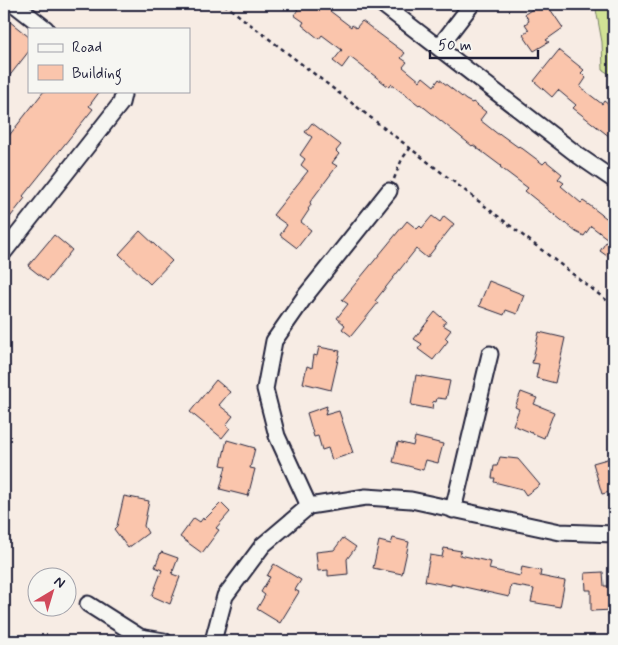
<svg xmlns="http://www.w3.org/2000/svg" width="618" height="645" font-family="Mynerve,sans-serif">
	<rect width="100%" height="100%" fill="#f7ece4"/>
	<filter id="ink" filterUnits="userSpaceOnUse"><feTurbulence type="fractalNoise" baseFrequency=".02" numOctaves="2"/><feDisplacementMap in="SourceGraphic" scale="10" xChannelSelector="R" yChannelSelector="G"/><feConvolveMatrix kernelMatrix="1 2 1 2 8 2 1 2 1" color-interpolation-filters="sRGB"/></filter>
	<g filter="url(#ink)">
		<path fill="#d1e295" stroke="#7a8268" d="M 595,4 L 614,4 L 614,77 L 603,70 L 602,42 Z"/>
		<path fill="#fac5ac" stroke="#22223b" d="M 289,4 L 336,4 L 330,11 L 351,27 L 352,25 L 356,28 L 362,21 L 405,53 L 401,58 L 407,62 L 403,67 L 420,81 L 423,77 L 434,86 L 439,79 L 466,100 L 472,103 L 473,102 L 486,112 L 480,120 L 499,135 L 500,134 L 518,147 L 519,146 L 543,164 L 546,161 L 562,174 L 558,179 L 564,183 L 561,186 L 581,203 L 583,201 L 589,205 L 614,224 L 614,261 L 600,251 L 608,239 L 591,226 L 584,236 L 576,232 L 525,191 L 528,188 L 500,167 L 501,166 L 473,145 L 472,146 L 420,104 L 419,105 L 391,84 L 389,87 L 350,57 L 342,68 L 333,61 L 342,50 L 322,35 L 319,39 L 302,25 L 304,22 L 294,15 L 298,10 Z
			M 540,4 L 545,9 L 548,6 L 563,28 L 546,40 L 549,42 L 534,51 L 523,35 L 529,30 L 525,24 L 529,21 L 525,14 Z
			M 4,17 L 29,37 L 29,51 L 4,83 Z
			M 559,50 L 584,70 L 581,73 L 586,78 L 580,87 L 602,104 L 604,101 L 614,109 L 614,131 L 610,137 L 573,108 L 576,105 L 558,90 L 552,97 L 534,81 Z
			M 44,91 L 100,91 L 89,106 L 93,109 L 23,196 L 25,198 L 4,225 L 4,142 Z
			M 312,123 L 341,145 L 336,151 L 339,154 L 332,163 L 337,166 L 310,202 L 311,205 L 308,209 L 309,210 L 301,222 L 311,230 L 297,248 L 280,235 L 287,225 L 273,215 L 308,171 L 301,165 L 305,159 L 300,155 L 312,137 L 305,132 Z
			M 432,216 L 440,222 L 444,216 L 454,224 L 427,258 L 416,249 L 375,301 L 378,303 L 351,336 L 342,329 L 345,325 L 337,318 L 348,304 L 342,300 L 407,221 L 417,229 L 420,226 L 422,228 Z
			M 140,231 L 172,261 L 150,284 L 119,254 Z
			M 54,235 L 72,250 L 47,281 L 28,266 Z
			M 489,281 L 524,295 L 517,314 L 506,310 L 504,315 L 479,306 Z
			M 435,312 L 446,321 L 443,325 L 451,330 L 445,338 L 448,341 L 433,360 L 418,349 L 422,344 L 414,339 Z
			M 539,332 L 565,338 L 555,383 L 536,378 L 539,364 L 532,363 Z
			M 319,347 L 340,351 L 331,390 L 303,383 L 307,366 L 312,368 L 314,355 L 317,356 Z
			M 416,375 L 450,381 L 446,399 L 437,398 L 436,402 L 433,401 L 432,409 L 411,405 Z
			M 216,380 L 230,392 L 219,405 L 233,416 L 226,425 L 230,428 L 222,438 L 190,412 Z
			M 521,392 L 537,398 L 534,404 L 554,412 L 544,438 L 513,425 L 519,409 L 515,407 Z
			M 327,406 L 325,415 L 339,411 L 353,453 L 332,460 L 328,448 L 322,450 L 318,436 L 314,437 L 307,413 Z
			M 415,437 L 443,444 L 438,463 L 426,460 L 423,470 L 393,462 L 398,442 L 413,446 Z
			M 227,440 L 255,448 L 250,468 L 255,469 L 248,496 L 220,489 L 226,466 L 221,465 Z
			M 500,457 L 518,459 L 540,485 L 526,495 L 522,489 L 494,482 L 495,478 L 492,478 L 494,466 L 497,466 Z
			M 614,457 L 614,491 L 602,494 L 593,463 Z
			M 124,496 L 149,501 L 144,526 L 148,533 L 128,548 L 114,529 L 117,526 Z
			M 221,503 L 230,512 L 216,528 L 219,530 L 202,553 L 180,537 L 194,518 L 200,522 L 203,518 L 204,520 Z
			M 343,538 L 356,547 L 347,559 L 348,574 L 328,576 L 328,570 L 318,571 L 316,552 L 334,550 Z
			M 393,538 L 409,542 L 402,574 L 373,568 L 379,541 L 391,544 Z
			M 444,548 L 461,551 L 460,555 L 491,562 L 489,569 L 520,576 L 522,567 L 541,571 L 540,576 L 565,581 L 560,607 L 531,602 L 534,589 L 511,585 L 509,597 L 451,584 L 451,586 L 425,581 L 430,555 L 442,557 Z
			M 161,552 L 178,558 L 172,574 L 180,577 L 170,604 L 152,596 L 162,570 L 155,567 Z
			M 274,564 L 301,580 L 295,590 L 299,592 L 280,623 L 257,609 L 265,595 L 261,592 L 270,577 L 267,576 Z
			M 603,572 L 604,586 L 612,586 L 612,588 L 614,588 L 614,610 L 591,611 L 591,590 L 586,590 L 585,573 Z"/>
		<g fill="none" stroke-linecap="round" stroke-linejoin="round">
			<g stroke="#22223b" stroke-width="19">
				<path id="minor" d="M 14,4 L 46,29
					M 382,4 L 579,156 L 614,180
					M 439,47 L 472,4
					M 4,252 L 121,103 L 123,95 L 122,91
					M 309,506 L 277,436 L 265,389 L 274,341 L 306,295 L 389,191
					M 453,510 L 490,354
					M 88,604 L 140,637 L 164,641
					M 213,641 L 225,596 L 263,545 L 309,506 L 366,497 L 411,500 L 560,532 L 614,534"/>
			</g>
			<path stroke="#22223b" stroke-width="2.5" stroke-dasharray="4 4" stroke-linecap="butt" d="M 224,4 L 614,306
				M 394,179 L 402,159 L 411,147"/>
			<use href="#minor" stroke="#f6f6f2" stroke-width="15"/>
		</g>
	</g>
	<rect width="618" height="645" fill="none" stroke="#f6f6f2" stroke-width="20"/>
	<rect x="10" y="10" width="598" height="625" fill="none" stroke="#22223b" stroke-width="2" filter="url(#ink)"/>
	<rect x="28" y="28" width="162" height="65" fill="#f6f6f2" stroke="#a1a1a9"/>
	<rect x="38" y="44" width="25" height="8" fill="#f6f6f2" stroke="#a1a1a9"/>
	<text x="72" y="52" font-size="15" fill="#22223b">Road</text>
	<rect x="38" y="65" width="25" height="15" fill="#fac5ac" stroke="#a1a1a9"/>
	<text x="72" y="78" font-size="15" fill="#22223b">Building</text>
	<g transform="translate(52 592) rotate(38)"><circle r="24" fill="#f6f6f2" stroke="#a1a1a9"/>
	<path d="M0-4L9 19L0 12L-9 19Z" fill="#d1495b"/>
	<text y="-8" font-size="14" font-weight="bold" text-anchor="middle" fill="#22223b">N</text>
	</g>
	<path d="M430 50v8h108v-8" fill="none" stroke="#22223b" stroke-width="2.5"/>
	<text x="438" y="50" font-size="15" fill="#22223b" stroke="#f6f6f2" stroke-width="4" paint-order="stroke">50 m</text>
</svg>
